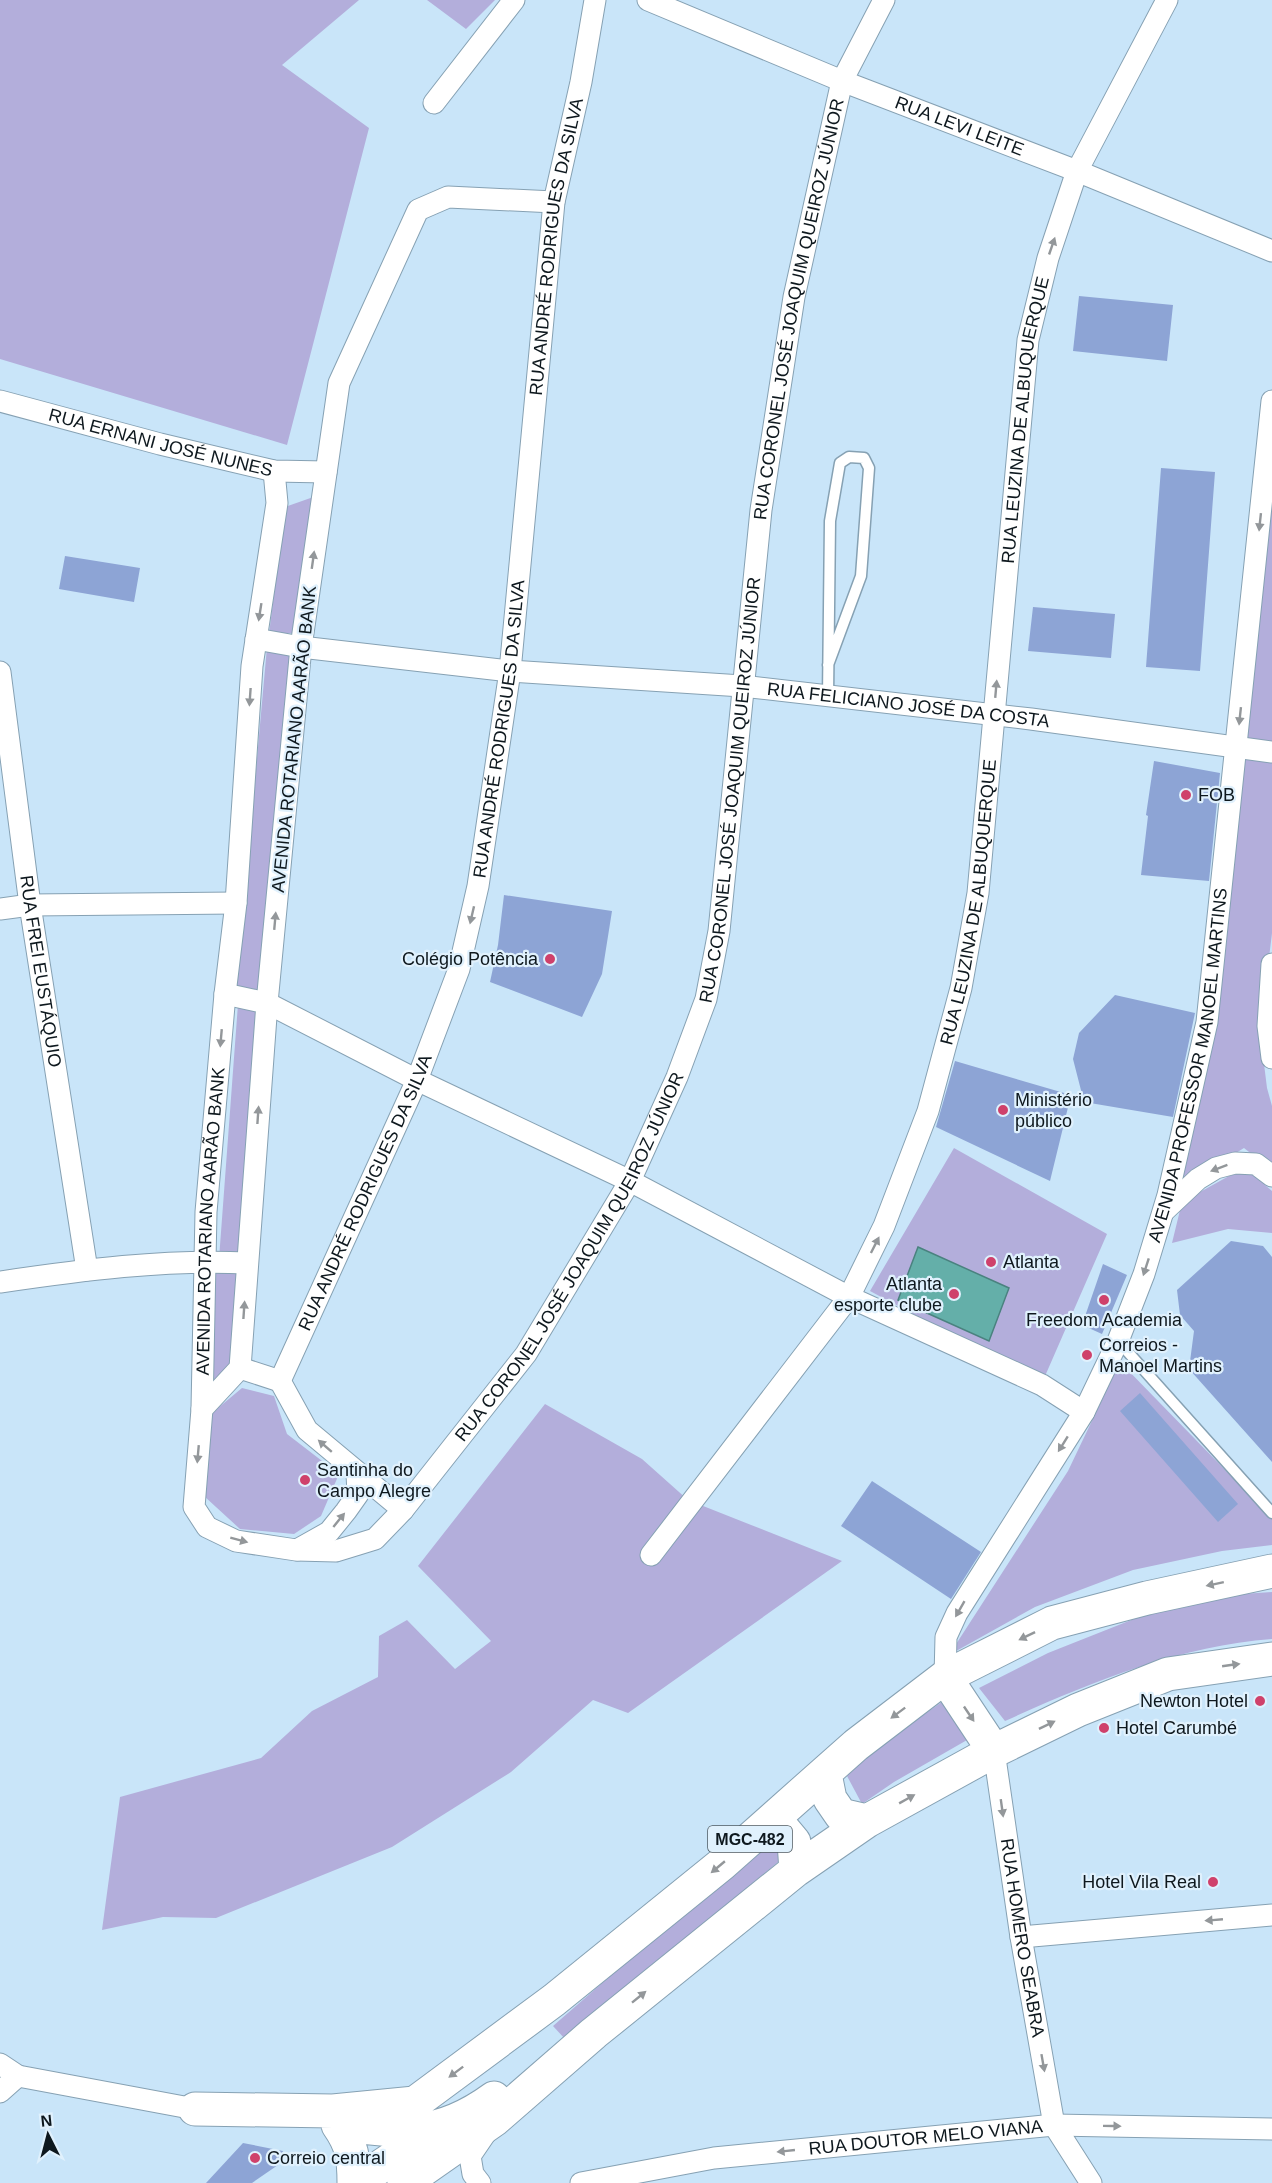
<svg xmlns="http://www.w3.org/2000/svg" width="1272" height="2183" font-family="Helvetica,sans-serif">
	<rect width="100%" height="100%" fill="#c9e5f9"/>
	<path fill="#b3aedb" d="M 0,0 L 359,0 L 282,65 L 369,128 L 287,445 L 0,359 Z
		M 427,0 L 495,0 L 466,29 Z
		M 1272,472 L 1272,745 L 1239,742 Z
		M 319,495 L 295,633 L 269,634 L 285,507 Z
		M 291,646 L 262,996 L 236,992 L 267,647 Z
		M 1241,757 L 1272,759 L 1272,933 L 1260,1032 L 1267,1088 L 1272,1106 L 1272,1170 L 1244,1148 L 1169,1194 Z
		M 238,1004 L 260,1008 L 241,1257 L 219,1259 Z
		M 954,1148 L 1107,1234 L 1042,1383 L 870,1291 Z
		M 1258,1168 L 1265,1185 L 1272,1191 L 1272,1233 L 1228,1229 L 1172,1243 L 1182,1202 L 1229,1176 Z
		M 238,1271 L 234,1365 L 207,1395 L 215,1273 Z
		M 1120,1362 L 1272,1518 L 1272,1545 L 1222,1551 L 1133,1570 L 1035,1607 L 949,1655 L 1068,1471 Z
		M 242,1388 L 274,1396 L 287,1434 L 339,1474 L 321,1516 L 294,1534 L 240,1529 L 204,1496 L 212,1413 Z
		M 545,1404 L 642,1459 L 688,1500 L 842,1561 L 628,1713 L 593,1700 L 511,1772 L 392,1847 L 216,1918 L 163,1917 L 102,1930 L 120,1797 L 261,1758 L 312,1711 L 378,1677 L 379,1636 L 407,1620 L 455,1669 L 491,1641 L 418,1566 Z
		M 1272,1592 L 1272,1639 C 1179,1646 1089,1683 1005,1721 L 979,1688 L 1048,1653 L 1154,1611 L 1242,1594 Z
		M 946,1699 L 974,1736 L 894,1782 L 862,1804 L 847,1776 L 874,1750 Z
		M 766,1840 L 783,1858 L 565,2039 L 553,2026 Z"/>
	<path fill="#64afa9" stroke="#4a827f" stroke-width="1.5" d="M 918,1247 L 1009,1288 L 989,1341 L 898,1300 Z"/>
	<path fill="#8da4d5" d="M 1079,296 L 1173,305 L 1167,361 L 1073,351 Z
		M 1161,468 L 1215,472 L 1200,671 L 1146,667 Z
		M 65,556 L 140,568 L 134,602 L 59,589 Z
		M 1033,607 L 1115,614 L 1111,658 L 1028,651 Z
		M 1154,761 L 1220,773 L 1209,881 L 1141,875 L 1148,816 L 1146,815 Z
		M 504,895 L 612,911 L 602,974 L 582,1017 L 490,982 L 498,945 Z
		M 1115,995 L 1195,1013 L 1173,1117 L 1084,1102 L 1073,1059 L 1079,1033 Z
		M 955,1061 L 1071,1095 L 1050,1181 L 936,1127 Z
		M 1231,1241 L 1263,1246 L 1272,1257 L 1272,1462 L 1189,1369 L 1194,1331 L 1180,1315 L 1177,1290 Z
		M 1103,1264 L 1127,1275 L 1102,1334 L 1082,1325 Z
		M 1140,1393 L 1238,1504 L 1218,1522 L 1120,1411 Z
		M 872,1481 L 981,1552 L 951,1599 L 841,1526 Z
		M 243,2143 L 283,2151 L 278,2165 L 252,2183 L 206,2183 Z"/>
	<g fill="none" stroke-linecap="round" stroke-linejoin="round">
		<g stroke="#86a1b3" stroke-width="13">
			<path id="lane" d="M 828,696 L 830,521 L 840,463 L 849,457 L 864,458 L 869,468 L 861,576 L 828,665
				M 1118,1341 L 1272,1513"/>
		</g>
		<g stroke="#86a1b3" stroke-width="23">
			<g id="street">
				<path id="s1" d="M 648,0 L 842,81 L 1077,171 L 1272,251"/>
				<path d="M 434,103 L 514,0"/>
				<path id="s2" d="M 554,202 L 448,197 L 418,210 L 339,383 L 301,647 L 267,1003 L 240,1368 L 202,1409 L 194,1507 L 207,1527 L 236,1541 L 296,1550 L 336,1551 L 375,1539 L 403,1510 L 526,1354 L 630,1181 L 677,1077 L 706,999 L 719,931 L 761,510 L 794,297 L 842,81 L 884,0"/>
				<path id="s3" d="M 0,401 L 160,444 L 274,471 L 326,472"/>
				<path id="s4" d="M 256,639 L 301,647 L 510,671 L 742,686 L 1031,719 L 1272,752"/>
				<path id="s5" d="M 0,672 L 30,905 L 87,1270"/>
				<path d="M 0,909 L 30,905 L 236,903"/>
				<path d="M 1272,964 L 1268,1026 L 1272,1058"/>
				<path d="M 225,994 L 267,1003 L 417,1080 L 630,1181 L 849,1297 L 1042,1385 L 1084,1412"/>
				<path d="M 1164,1211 L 1198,1179 L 1216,1168 L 1235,1163 L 1256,1164 L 1272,1176"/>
				<path d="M 0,1282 C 82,1270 164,1259 247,1263"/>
				<path d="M 240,1368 L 280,1381"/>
				<path id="s6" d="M 280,1381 L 417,1080 L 459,969 L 478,886 L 510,671 L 554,202 L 581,82 L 595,0"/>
				<path d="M 280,1381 L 307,1430 L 403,1510"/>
				<path id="s7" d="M 202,1409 L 206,1212 L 225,994 L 236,903 L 252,666 L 277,503 L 274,471"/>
				<path d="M 297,1550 L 329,1532 L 346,1511 L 358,1494 L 357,1474"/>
				<path id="s8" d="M 651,1555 L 849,1297 L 884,1226 L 928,1111 L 961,988 L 978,893 L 1028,340 L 1048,258 L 1077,171 L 1167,0"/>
				<path id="s9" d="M 945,1677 L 946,1637 L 957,1613 L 1084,1412 L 1118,1341 L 1144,1274 L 1168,1195 L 1207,1022 L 1272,401"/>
				<path id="s10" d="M 994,1751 L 1021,1937 L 1054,2125 L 1091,2183"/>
				<path d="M 1021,1937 L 1272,1915"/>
				<path d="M 0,2064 L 18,2076 L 195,2109"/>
				<path d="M 0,2092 L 18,2076"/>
				<path d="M 480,2183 L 473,2174 L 470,2156 L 485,2134"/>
				<path id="s11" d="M 581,2183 L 714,2158 L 1054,2125 L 1272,2129"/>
			</g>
		</g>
		<g stroke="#86a1b3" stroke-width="35">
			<path id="highway" d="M 945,1677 L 994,1751
				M 825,1774 L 830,1799 L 841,1815 L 867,1821
				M 761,1830 L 784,1830 L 794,1842 L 796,1870
				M 195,2109 L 333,2111 L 415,2103 L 554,2000 L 722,1864 L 856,1745 L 945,1677 L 1052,1623 L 1147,1598 L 1272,1571
				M 338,2125 C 352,2145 354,2158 354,2183
				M 346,2126 C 369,2127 393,2132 416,2130 C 444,2128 472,2114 494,2098
				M 356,2183 L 438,2128
				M 404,2183 L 494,2120 L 594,2033 L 796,1870 L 867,1821 L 994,1751 L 1078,1710 L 1168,1674 L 1272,1659"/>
		</g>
		<use href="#lane" stroke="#fff" stroke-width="10"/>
		<use href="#street" stroke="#fff" stroke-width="21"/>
		<use href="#highway" stroke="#fff" stroke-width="33"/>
	</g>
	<defs><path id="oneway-solid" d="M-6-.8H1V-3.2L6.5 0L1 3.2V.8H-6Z" transform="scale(1.5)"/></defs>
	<g fill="#93979a">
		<use href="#oneway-solid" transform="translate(1052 246) rotate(-71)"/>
		<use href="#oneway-solid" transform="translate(1260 522) rotate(96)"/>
		<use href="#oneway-solid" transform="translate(313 560) rotate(-82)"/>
		<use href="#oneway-solid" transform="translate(260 612) rotate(99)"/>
		<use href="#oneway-solid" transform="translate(996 689) rotate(-85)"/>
		<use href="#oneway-solid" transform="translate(250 697) rotate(94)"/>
		<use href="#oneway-solid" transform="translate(1240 716) rotate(96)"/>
		<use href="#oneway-solid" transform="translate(472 915) rotate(103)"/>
		<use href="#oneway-solid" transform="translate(275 921) rotate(-85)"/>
		<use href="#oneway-solid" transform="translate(221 1038) rotate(95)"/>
		<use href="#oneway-solid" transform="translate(258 1115) rotate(-86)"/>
		<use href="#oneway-solid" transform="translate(1219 1168) rotate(159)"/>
		<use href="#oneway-solid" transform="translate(875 1245) rotate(-63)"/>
		<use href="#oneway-solid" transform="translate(1146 1267) rotate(108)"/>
		<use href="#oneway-solid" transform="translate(244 1310) rotate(-86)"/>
		<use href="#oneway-solid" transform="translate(1063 1444) rotate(122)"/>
		<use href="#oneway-solid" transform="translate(325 1446) rotate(-139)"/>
		<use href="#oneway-solid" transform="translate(198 1454) rotate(95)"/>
		<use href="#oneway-solid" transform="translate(339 1520) rotate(-51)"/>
		<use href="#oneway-solid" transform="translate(239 1540) rotate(15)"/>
		<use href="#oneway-solid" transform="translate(1215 1584) rotate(168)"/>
		<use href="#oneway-solid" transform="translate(960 1609) rotate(120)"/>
		<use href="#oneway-solid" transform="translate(1027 1636) rotate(154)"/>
		<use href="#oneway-solid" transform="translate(1231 1665) rotate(-8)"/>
		<use href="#oneway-solid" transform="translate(898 1713) rotate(143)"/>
		<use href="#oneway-solid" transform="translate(969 1714) rotate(56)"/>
		<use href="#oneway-solid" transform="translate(1047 1725) rotate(-26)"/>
		<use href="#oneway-solid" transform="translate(907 1799) rotate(-29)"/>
		<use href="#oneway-solid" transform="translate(1002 1808) rotate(82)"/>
		<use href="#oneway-solid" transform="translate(718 1867) rotate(140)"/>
		<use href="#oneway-solid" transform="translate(1214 1920) rotate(175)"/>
		<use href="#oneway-solid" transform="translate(639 1997) rotate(-39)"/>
		<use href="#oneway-solid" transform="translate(1043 2063) rotate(80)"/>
		<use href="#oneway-solid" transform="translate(456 2072) rotate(143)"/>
		<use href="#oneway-solid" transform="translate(1112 2126) rotate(1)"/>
		<use href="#oneway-solid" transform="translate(786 2151) rotate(174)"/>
	</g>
	<g fill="#cf416b" stroke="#e0f1fd" stroke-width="2">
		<circle cx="1186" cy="795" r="6"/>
		<circle cx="550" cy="959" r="6"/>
		<circle cx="1003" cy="1110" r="6"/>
		<circle cx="991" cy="1262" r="6"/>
		<circle cx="954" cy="1294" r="6"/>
		<circle cx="1104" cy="1300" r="6"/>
		<circle cx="1087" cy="1355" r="6"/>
		<circle cx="305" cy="1480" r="6"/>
		<circle cx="1260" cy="1701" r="6"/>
		<circle cx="1104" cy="1728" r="6"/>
		<circle cx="1213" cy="1882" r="6"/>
		<circle cx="255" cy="2158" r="6"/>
	</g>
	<g text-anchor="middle" stroke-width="4.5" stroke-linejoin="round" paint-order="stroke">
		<rect fill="#e0f1fd" stroke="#4d5961" stroke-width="1.5" x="708" y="1826" width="84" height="26" rx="4.5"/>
		<g font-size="16" font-weight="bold" fill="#0e181e">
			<text x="750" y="1845">MGC-482</text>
		</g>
		<g font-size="18" fill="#0e181e" stroke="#e0f1fd">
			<text dy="6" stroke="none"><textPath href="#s1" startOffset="336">RUA LEVI LEITE</textPath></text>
			<text dy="6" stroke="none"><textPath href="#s6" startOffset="1179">RUA ANDRÉ RODRIGUES DA SILVA</textPath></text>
			<text dy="6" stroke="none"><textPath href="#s2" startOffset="3006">RUA CORONEL JOSÉ JOAQUIM QUEIROZ JÚNIOR</textPath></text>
			<text dy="6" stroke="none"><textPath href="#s8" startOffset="1227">RUA LEUZINA DE ALBUQUERQUE</textPath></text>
			<text dy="6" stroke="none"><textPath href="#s3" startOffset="166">RUA ERNANI JOSÉ NUNES</textPath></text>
			<text dy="6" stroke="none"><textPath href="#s4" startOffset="656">RUA FELICIANO JOSÉ DA COSTA</textPath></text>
			<text dy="6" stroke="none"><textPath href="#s6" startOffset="693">RUA ANDRÉ RODRIGUES DA SILVA</textPath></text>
			<text transform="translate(294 739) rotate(-84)" y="6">AVENIDA ROTARIANO AARÃO BANK</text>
			<text dy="6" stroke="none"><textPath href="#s2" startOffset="2520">RUA CORONEL JOSÉ JOAQUIM QUEIROZ JÚNIOR</textPath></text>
			<text dy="6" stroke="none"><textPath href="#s8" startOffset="741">RUA LEUZINA DE ALBUQUERQUE</textPath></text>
			<text dy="6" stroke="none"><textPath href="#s5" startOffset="302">RUA FREI EUSTÁQUIO</textPath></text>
			<text dy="6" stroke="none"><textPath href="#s9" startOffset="669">AVENIDA PROFESSOR MANOEL MARTINS</textPath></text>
			<text dy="6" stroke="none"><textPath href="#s6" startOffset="207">RUA ANDRÉ RODRIGUES DA SILVA</textPath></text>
			<text dy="6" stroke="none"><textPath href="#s7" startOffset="188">AVENIDA ROTARIANO AARÃO BANK</textPath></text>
			<text dy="6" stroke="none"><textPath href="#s2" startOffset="2016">RUA CORONEL JOSÉ JOAQUIM QUEIROZ JÚNIOR</textPath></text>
			<text dy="6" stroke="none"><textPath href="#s10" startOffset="189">RUA HOMERO SEABRA</textPath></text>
			<text dy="6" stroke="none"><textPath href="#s11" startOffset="348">RUA DOUTOR MELO VIANA</textPath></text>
		</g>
		<g font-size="18" fill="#0e181e" stroke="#e0f1fd" text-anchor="start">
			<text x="1198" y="801">FOB</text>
			<text x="538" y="965" text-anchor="end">Colégio Potência</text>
			<text x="1015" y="1106">Ministério<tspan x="1015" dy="21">público</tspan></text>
			<text x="1003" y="1268">Atlanta</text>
			<text x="942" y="1290" text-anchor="end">Atlanta<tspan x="942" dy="21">esporte clube</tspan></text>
			<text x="1104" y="1326" text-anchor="middle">Freedom Academia</text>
			<text x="1099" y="1351">Correios -<tspan x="1099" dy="21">Manoel Martins</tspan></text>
			<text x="317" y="1476">Santinha do<tspan x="317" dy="21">Campo Alegre</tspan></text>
			<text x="1248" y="1707" text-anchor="end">Newton Hotel</text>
			<text x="1116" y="1734">Hotel Carumbé</text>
			<text x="1201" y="1888" text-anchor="end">Hotel Vila Real</text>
			<text x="267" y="2164">Correio central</text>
		</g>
	</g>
	<g transform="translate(48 2135) rotate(354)" stroke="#e0f1fd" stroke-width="4.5" paint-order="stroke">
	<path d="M0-4.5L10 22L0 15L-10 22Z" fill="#0e181e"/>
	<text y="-9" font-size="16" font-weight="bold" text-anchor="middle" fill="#0e181e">N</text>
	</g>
</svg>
